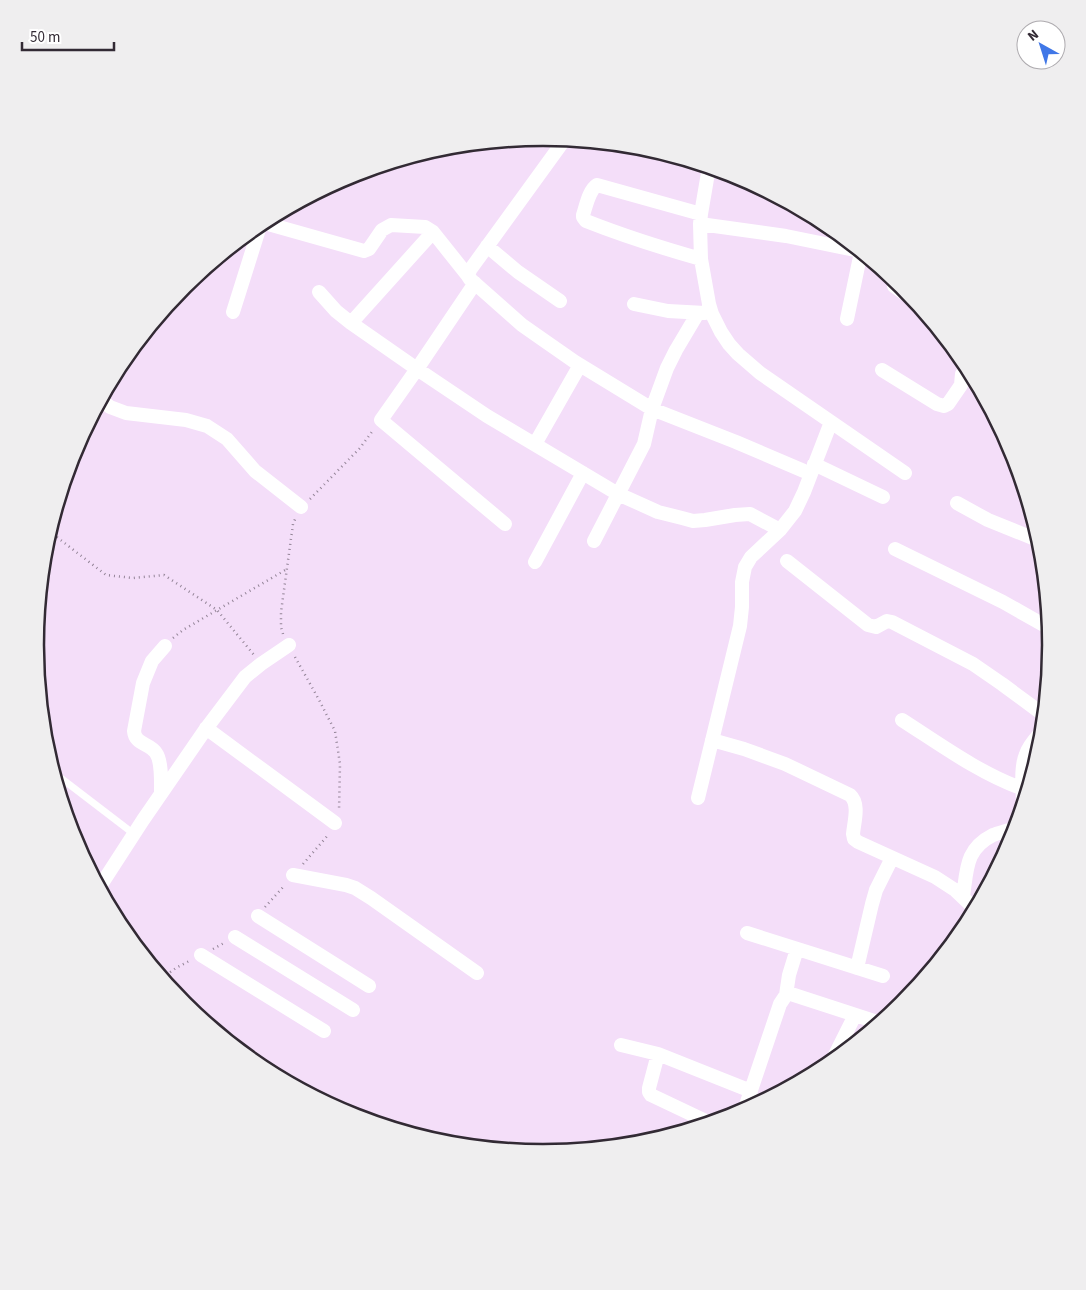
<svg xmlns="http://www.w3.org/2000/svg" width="1086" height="1290" font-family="'Source Sans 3',sans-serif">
	<rect width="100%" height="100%" fill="#f4def9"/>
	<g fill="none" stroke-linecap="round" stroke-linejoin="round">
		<path stroke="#938497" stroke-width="2.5" stroke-dasharray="1 4" stroke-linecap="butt" d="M 310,499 L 360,448 L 374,429
			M 49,531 L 106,575 L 133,578 L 164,575 L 217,610 L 254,655
			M 283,634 L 281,627 L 281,612 L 293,524 L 296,517
			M 173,638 L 183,630 L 287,569
			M 295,657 L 318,698 L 335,731 L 340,764 L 339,811
			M 303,864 L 329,834
			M 265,907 L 285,885
			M 213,949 L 224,943
			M 162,978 L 176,968 L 191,960"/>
		<path stroke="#fff" stroke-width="7" d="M 53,772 L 134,834"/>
		<path stroke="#fff" stroke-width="14" d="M 565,139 L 470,270 L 468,276 L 470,279 L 522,325 L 542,339 L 575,362 L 652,409 L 736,442 L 811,474
			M 709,167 L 701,214 L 700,224 L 701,259 L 709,304 L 712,314 L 721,332 L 729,344 L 738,354 L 760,373 L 905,473
			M 701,214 L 597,185 C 589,190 586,206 583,215 L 583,217 L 586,221 C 624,236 662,248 701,259
			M 261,222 L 364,251 L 369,249 L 382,230 L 391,225 L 425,227 L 433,232 L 468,276
			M 700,224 L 786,236 L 860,251
			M 487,246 L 518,272 L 560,301
			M 475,283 L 417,369 L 381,420 L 505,524
			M 894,286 L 915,301
			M 319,292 L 336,311 L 351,323 L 417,369 L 487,416 L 618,494 L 658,512 L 682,518 L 693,521 L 705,520 L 735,515 L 750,514 L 780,530
			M 634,304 L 668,311 L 705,313
			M 233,312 L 261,223
			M 847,319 L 861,252
			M 351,323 L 433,232
			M 882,370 L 937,404 L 944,406 L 948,404 L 959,388 L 961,385 L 962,374 L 968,367
			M 101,400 L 110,407 L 126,413 L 186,420 L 207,426 L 227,439 L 255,471 L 301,507
			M 535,444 L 580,365
			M 814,464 L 883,497
			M 957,503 L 988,520 L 1040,541
			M 594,541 L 644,444 L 652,409 L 667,368 L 676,350 L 698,313
			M 895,549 L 1003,602 L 1049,628
			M 787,561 L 868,625 L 876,627 L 887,621 L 892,622 L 973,664 L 1002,684 L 1044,715
			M 535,562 L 583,473
			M 902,720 C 941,745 979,773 1023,789
			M 206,728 L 335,823
			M 712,740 L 744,749 L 785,764 L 850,795 C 860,804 854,822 853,834 L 854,839 L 858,842 L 935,877 L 955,890 L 975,909
			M 161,793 C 161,783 162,761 156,753 C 150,743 135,745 134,731 L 143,683 L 152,661 L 165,646
			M 698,798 L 740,626 L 742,607 L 742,582 L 745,567 L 751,557 L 780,530 L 795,511 L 804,492 L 831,422
			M 1023,806 C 1023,790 1020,768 1026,754 C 1029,745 1036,738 1042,731
			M 293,875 L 346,885 L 355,888 L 371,898 L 477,973
			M 99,888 L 143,820 L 205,730 L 245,677 L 261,664 L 289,645
			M 963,897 C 967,870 965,849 993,835 C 1000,832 1009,831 1016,827
			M 258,916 L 369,986
			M 747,933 L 883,976
			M 235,937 L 353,1010
			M 201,955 L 324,1031
			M 857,968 L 872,904 L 876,890 L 892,858
			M 786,995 L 789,975 L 797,949
			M 621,1045 L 658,1054 L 751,1091
			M 658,1054 L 649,1088 L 649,1092 L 651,1095 L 710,1123
			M 831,1063 L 855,1015
			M 744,1111 L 780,1004 L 786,995 L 791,994 L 880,1023"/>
	</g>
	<path d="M0 0H1086V1290H0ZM44 645a499 499 0 1 1 998 0a499 499 0 1 1-998 0Z" fill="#efeeef" fill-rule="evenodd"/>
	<path fill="none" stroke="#322a34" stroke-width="2.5" d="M44 645a499 499 0 1 1 998 0a499 499 0 1 1-998 0Z"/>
	<g transform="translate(1041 45) rotate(321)"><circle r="24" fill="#ffffff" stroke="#adaaae"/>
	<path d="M0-4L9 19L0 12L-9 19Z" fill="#4077e7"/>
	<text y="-8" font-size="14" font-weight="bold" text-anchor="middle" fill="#322a34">N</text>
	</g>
	<path d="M22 42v8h92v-8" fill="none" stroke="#322a34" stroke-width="2.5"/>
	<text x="30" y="42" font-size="15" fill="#322a34" stroke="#ffffff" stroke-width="4" paint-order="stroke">50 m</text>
</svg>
